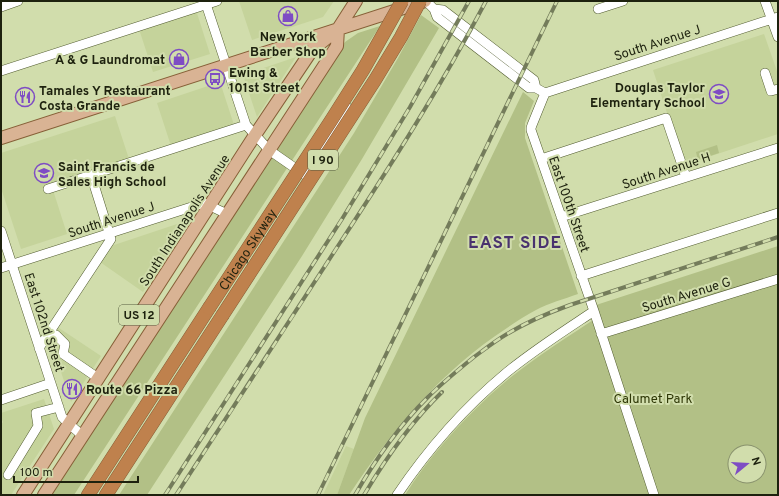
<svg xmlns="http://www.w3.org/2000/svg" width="779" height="496" font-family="Overpass,sans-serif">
	<rect width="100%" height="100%" fill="#d1ddac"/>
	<path fill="#c5d39b" d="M 239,1 L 334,1 L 323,17 L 252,40 Z
		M 196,10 L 210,54 L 153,72 L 139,29 Z
		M 764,34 L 778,74 L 778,134 L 684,165 L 653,70 Z
		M 296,57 L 257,117 L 243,75 Z
		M 220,82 L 234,125 L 171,146 L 157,103 Z
		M 115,116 L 129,159 L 53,190 L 67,234 L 21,249 L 1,188 L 1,153 Z
		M 189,220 L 143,292 L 100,262 L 111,246 Z
		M 56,326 L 101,356 L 71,402 L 49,336 Z
		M 44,399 L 54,429 L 11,495 L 1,495 L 1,425 L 3,422 L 1,418 L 1,413 Z
		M 346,446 L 354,449 L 337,495 L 323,495 Z"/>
	<path fill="#b2c086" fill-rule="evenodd" d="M 421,15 L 439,28 L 362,159 L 302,256 L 147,495 L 119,495 L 354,133 L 398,58 Z
		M 380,26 L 323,113 L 74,495 L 50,495 L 345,42 L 358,33 Z
		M 523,92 L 534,101 L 525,123 L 525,138 L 578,294 C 564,299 549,303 536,310 C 526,315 516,322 507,328 C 441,371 392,430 349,495 L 337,495 L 365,418 Z
		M 717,145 L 719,153 L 698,160 L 696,152 Z
		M 778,246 L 778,495 L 405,495 C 428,458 458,425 490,395 C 497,389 504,383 511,377 C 539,355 569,336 599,316 L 596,305 ZM 735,452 L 759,452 L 759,476 L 735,476 Z"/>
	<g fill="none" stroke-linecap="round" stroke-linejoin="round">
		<g stroke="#525c30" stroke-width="10">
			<path id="minor" d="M 205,1 L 246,125 L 269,150 L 305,175 L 348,108
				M 426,1 L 434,9 L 437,17 L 529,88 L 536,88 L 545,93
				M 765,1 L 778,37
				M 1,7 L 18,1
				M 434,9 L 443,10 L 534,80 L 536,88
				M 598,9 L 623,1
				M 1,71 L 217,1
				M 765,73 L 771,91 L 778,89
				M 545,93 L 532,125 L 531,128 L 531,130 L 594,311 L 654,495
				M 545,93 L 778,17
				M 541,159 L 666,118 L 686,177
				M 48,189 L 246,125
				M 561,217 L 778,148
				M 1,231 L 62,417 L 69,424 L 83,436
				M 1,268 L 204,203 L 227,214
				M 581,276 L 778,213
				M 601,334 L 778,279
				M 56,335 L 65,344 L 63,354 L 98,378
				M 39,348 L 111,239 L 91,175
				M 1,400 L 51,383
				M 8,475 L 38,426 L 36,413 L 59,407
				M 397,495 C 428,449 464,408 506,373 C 534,350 564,331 594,311"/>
		</g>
		<g stroke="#865f37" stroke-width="14">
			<path id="major" d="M 1,138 L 425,1
				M 23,495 L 255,135 L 312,50 L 338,29 L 356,1
				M 44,495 L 337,46 L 338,29"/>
		</g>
		<g stroke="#865f37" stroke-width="14">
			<path id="highway" d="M 88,495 L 209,308
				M 106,495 L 222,316"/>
		</g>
		<use href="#minor" stroke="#fff" stroke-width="9"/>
		<use href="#major" stroke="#d9b394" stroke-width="12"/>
		<use href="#highway" stroke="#bf814d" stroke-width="13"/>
		<g stroke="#747c5b" stroke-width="4">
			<path id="rail" d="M 165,495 L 342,219 L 410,107 L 469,1
				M 176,495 C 230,413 283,331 336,249 C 389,168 441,87 486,1
				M 318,495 L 557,1
				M 355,495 C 375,460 399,426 428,397 C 442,383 458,370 474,357 C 485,349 495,341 507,334 C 527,322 548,313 570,305 L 778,237
				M 364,495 C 386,458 411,422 442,392"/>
		</g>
		<use href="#rail" stroke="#d1ddac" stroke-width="2.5" stroke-dasharray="8" stroke-linecap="butt"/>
		<g stroke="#865f37" stroke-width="14" stroke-linecap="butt">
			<g id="highway-bridge">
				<path id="s1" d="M 209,308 L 332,119 L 363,70 L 402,1"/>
				<path d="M 222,316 L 375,80 L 401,37 L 420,1"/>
			</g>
		</g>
		<use href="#highway-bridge" stroke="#bf814d" stroke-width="13"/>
	</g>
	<defs>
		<g id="shop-ring" transform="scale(1)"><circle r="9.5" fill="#d1ddac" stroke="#7e4cc4" stroke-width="1.5"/><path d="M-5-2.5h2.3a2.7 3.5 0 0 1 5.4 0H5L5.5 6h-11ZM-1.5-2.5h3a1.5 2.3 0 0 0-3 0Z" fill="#7e4cc4"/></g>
		<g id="bus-ring" transform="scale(1)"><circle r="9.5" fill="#d1ddac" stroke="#7e4cc4" stroke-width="1.5"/><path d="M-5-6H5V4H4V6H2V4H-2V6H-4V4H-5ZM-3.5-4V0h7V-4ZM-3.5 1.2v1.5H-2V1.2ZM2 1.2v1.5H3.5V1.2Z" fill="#7e4cc4"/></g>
		<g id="school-ring" transform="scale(1)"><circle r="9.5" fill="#d1ddac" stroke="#7e4cc4" stroke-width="1.5"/><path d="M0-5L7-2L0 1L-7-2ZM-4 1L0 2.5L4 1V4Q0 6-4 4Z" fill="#7e4cc4"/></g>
		<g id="restaurant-ring" transform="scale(1)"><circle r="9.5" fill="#d1ddac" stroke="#7e4cc4" stroke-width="1.5"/><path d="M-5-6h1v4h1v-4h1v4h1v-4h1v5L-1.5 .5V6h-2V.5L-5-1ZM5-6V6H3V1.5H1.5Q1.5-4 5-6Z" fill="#7e4cc4"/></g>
	</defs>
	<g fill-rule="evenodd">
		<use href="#shop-ring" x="288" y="16"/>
		<use href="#shop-ring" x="179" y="59"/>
		<use href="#bus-ring" x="215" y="79"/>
		<use href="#school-ring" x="719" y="94"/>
		<use href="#restaurant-ring" x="25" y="97"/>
		<use href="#school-ring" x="44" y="173"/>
		<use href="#restaurant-ring" x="72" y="389"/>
	</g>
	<g text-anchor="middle" stroke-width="4" stroke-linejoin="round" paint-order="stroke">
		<g fill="#d1ddac" stroke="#53593d" stroke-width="1">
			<rect x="308" y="150" width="30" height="20" rx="3"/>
			<rect x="119" y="305" width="40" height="20" rx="3"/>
		</g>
		<g font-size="12" font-weight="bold" fill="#1d210e">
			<text x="323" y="164">I 90</text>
			<text x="139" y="319">US 12</text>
		</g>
		<g font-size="13" font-weight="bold" fill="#1d210e" stroke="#d1ddac" text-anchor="start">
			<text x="288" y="41" text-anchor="middle">New York<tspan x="288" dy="15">Barber Shop</tspan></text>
			<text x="165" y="64" text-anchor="end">A &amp; G Laundromat</text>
			<text x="229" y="77">Ewing &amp;<tspan x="229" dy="15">101st Street</tspan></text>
			<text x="705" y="92" text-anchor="end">Douglas Taylor<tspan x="705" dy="15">Elementary School</tspan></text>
			<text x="39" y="95">Tamales Y Restaurant<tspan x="39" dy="15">Costa Grande</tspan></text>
			<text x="58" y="171">Saint Francis de<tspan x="58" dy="15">Sales High School</tspan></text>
			<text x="86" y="394">Route 66 Pizza</text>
		</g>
		<g font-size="13" fill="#1d210e" stroke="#d1ddac">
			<text transform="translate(657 42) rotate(-18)" y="5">South Avenue J</text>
			<text transform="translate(666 170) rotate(-18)" y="5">South Avenue H</text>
			<text transform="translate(570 204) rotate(71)" y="5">East 100th Street</text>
			<text transform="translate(111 219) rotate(-18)" y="5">South Avenue J</text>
			<text transform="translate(184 220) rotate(-57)" y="5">South Indianapolis Avenue</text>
			<text dy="5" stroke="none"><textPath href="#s1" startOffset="70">Chicago Skyway</textPath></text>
			<text transform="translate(686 294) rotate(-17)" y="5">South Avenue G</text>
			<text transform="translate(45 322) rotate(72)" y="5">East 102nd Street</text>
		</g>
		<g font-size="13" fill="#2e3706" stroke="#d1ddac">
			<text x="653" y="403">Calumet Park</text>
		</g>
		<g font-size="17" font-weight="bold" letter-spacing="1" fill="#49326e" stroke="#d1ddac">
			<text x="515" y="248">EAST SIDE</text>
		</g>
	</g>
	<rect width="779" height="496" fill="none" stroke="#1d210e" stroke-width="4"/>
	<g transform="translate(747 464) rotate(72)"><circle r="19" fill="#d1ddac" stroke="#89926d"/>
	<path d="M0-3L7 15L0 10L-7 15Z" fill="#7e4cc4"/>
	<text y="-6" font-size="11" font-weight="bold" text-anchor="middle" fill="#1d210e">N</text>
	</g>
	<path d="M14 476v6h124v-6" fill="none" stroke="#1d210e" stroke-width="2"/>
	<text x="20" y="476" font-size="12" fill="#1d210e" stroke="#d1ddac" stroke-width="3" paint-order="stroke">100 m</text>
</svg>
